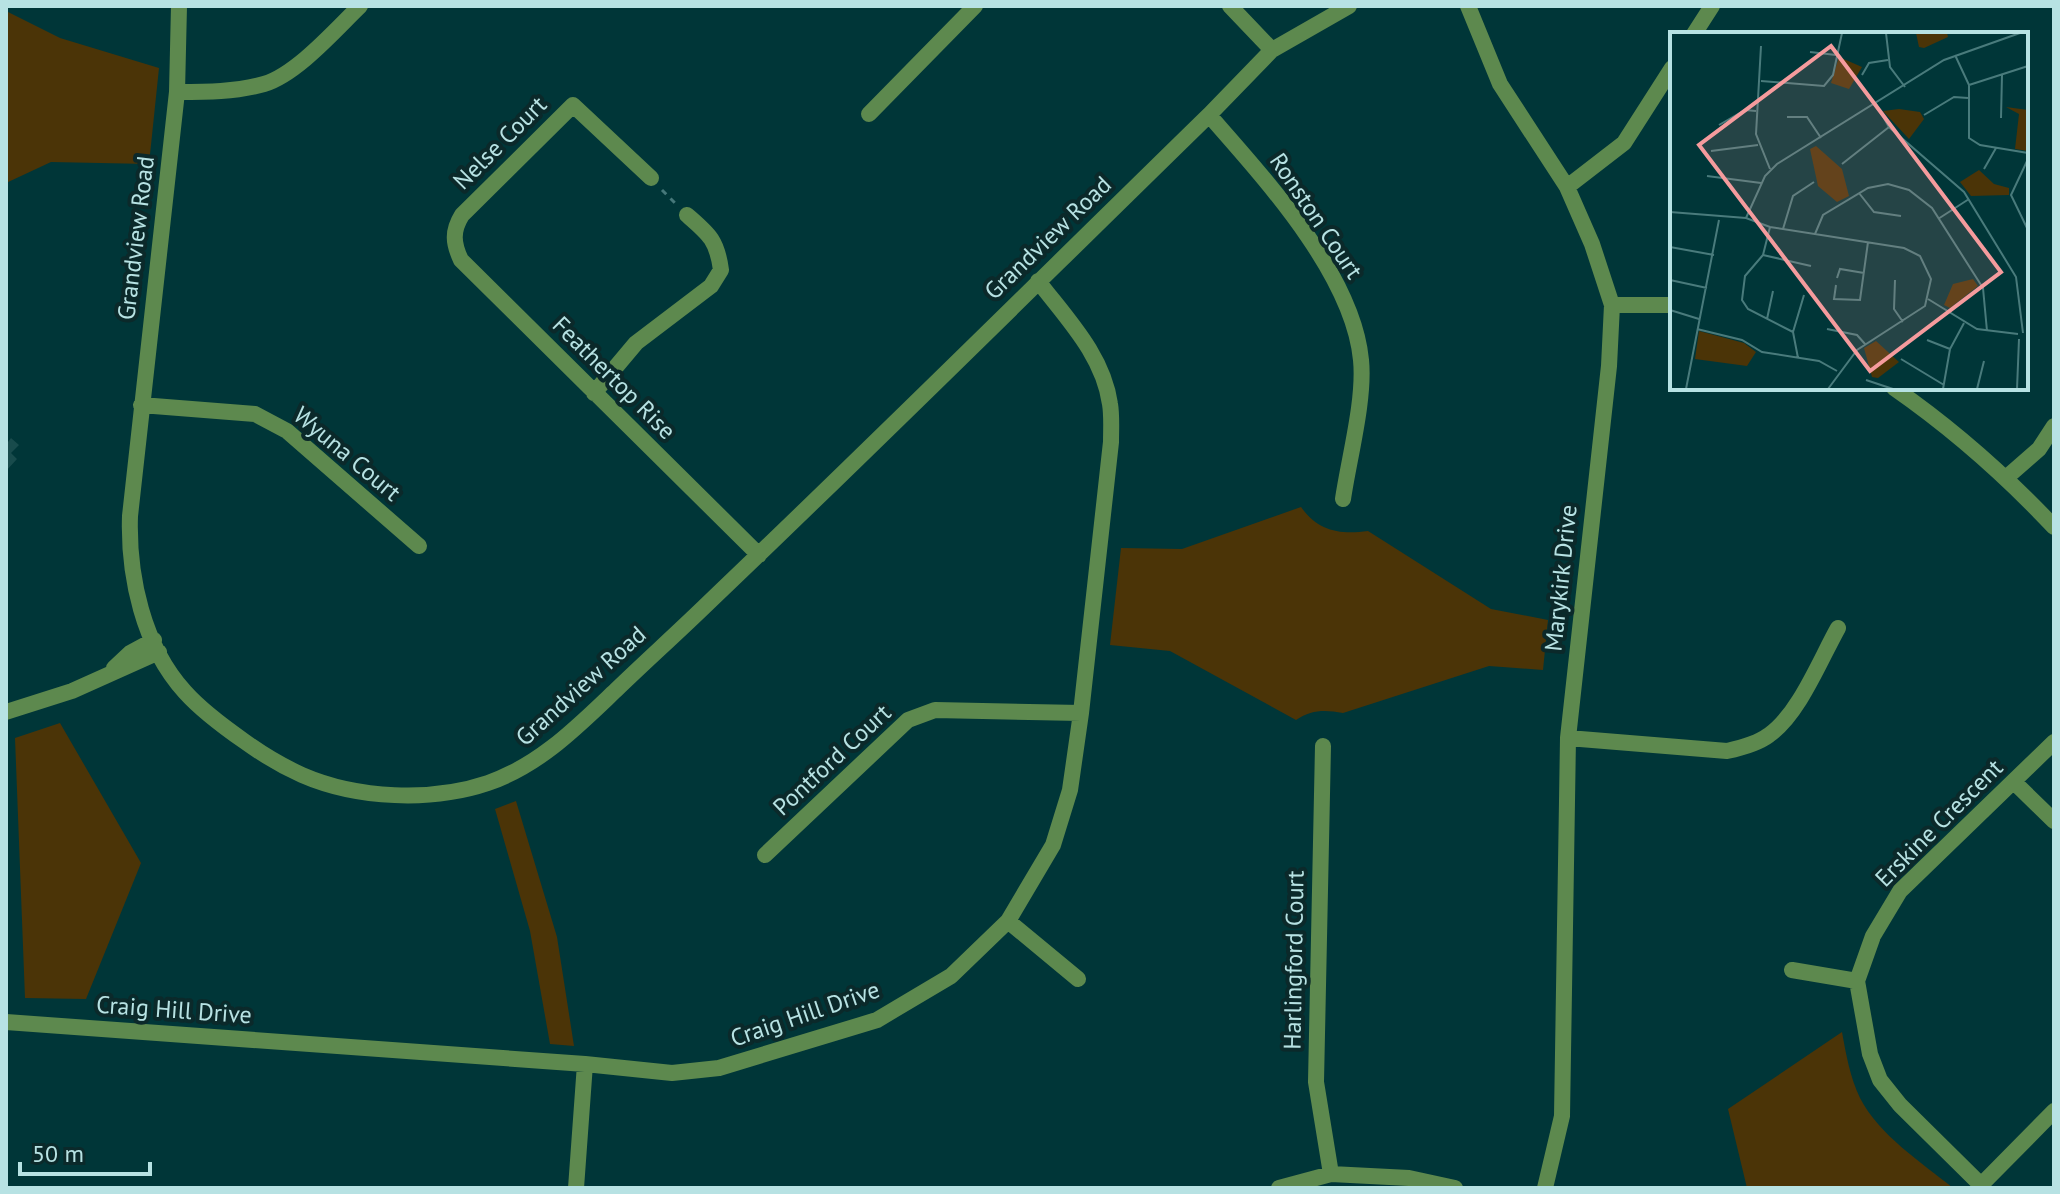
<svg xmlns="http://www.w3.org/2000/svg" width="2060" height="1194" font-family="'PT Sans',sans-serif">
	<rect width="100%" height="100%" fill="#003638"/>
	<path fill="#4b3407" d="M 6,11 L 60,38 L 159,68 L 149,164 L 51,162 L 6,183 Z
		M 1301,507 C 1318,531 1340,535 1368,531 L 1491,609 L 1548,620 L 1543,670 L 1489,666 L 1343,713 C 1326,710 1312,709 1296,720 L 1170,651 L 1110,645 L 1121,548 L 1182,549 Z
		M 60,723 L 141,863 L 86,999 L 25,998 L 15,738 Z
		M 516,801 L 557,937 L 574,1046 L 550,1044 L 530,931 L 495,809 Z
		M 1842,1032 C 1846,1054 1850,1077 1860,1098 C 1879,1135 1921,1162 1953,1188 L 1747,1188 L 1728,1109 Z"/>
	<path fill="#184b4c" d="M 11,438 L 19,445 L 11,453 L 17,459 L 6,471 L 6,440 L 8,442 Z"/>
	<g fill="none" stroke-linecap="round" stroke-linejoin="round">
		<path stroke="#46787a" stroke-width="3" stroke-dasharray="6 6" stroke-linecap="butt" d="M 662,190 L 676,204"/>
		<path stroke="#5d894e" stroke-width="16" d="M 179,6 L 177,92 L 130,516 C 128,576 143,646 185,692 C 202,711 224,727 244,741 C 262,754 282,766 302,775 C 357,799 432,802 488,783 C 540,765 577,727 616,690 C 645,662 675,635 704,607 C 874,445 1041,279 1209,115 L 1272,50 L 1349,6
			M 1230,6 L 1272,50
			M 1468,6 L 1500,84 L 1567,187 L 1592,244 L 1612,305 L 1609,366 L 1568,738 L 1562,1116 L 1545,1188
			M 1694,34 L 1712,6
			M 177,92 C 206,92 236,92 264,84 C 297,74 335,30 360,6
			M 869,114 L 975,6
			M 1209,115 C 1264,178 1353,274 1361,360 C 1365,400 1349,458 1343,499
			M 651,178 L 573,105 L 462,215 C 452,231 453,243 461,260 L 759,555
			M 1567,187 L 1624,143 L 1672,68
			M 1612,305 L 1672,305
			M 1894,388 C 1953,429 2005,475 2054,527
			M 594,393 L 636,343 L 711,286 L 721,270 C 717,240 709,234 687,215
			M 141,405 L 255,414 L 287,431 L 419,546
			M 2007,477 L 2039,449 L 2054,426
			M 114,668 L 130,653 L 154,640
			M 6,712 L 72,691 L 159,652
			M 1568,738 L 1727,751 C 1741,748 1757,744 1769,735 C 1799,714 1820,660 1838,628
			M 1323,746 L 1316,1082 L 1331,1174
			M 2014,782 L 2054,821
			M 765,855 L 908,720 L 935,710 L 1081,713
			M 1008,921 L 1078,979
			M 1792,970 L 1857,981
			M 6,1022 L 585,1064 L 672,1073 L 719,1068 L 877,1020 L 951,976 L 1008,921 L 1053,845 L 1070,790 L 1081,713 L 1111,442 C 1111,429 1112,416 1110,404 C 1103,355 1067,319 1038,281
			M 1981,1185 L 2054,1111
			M 576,1188 L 585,1064
			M 1279,1188 L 1331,1174 L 1409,1178 L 1455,1188
			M 1984,1188 L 1900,1105 L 1880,1080 L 1870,1054 L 1857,981 L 1873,936 L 1900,891 L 2054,742"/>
	</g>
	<g text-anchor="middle" stroke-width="8" stroke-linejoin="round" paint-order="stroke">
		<g font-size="24" fill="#b7e2e3" stroke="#0b292a">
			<text transform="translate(500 143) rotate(-45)" y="8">Nelse Court</text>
			<text transform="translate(1316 216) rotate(56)" y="8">Ronston Court</text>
			<text transform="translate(136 238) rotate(-83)" y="8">Grandview Road</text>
			<text transform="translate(1048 238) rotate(-44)" y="8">Grandview Road</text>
			<text transform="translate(614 378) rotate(45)" y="8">Feathertop Rise</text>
			<text transform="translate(347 454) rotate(40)" y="8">Wyuna Court</text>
			<text transform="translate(1561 578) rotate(-84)" y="8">Marykirk Drive</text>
			<text transform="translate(581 686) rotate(-42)" y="8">Grandview Road</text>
			<text transform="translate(832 760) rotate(-43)" y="8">Pontford Court</text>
			<text transform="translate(1939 823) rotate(-45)" y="8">Erskine Crescent</text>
			<text transform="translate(1294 960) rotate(-89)" y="8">Harlingford Court</text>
			<text transform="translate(174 1010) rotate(4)" y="8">Craig Hill Drive</text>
			<text transform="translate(805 1014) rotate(-19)" y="8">Craig Hill Drive</text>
		</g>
	</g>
	<g transform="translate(1670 32)">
		<rect width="358" height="358" fill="#003638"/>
		<path d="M 246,1 L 277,1 L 278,5 L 254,16 L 249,15 ZM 169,25 L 192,35 L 179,57 L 161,51 ZM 336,75 L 358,78 L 358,119 L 345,117 L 349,82 ZM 229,77 L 250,80 L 254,87 L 239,107 L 213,79 ZM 146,114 L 172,137 L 179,164 L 167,170 L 148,154 L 140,117 ZM 309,138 L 324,152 L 339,156 L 339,163 L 301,164 L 290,150 ZM 303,247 L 308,254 L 280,276 L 274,273 L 283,252 ZM 29,299 L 74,311 L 86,320 L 77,334 L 25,327 ZM 206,309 L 229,330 L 208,346 L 202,345 L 194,316 Z" fill="#4b3407"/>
		<path fill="none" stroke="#497b7c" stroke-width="2" d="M 216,1 L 220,35 L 235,55M 91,14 L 86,102 L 100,137M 140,20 L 166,23M 285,23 L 299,53 L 299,106 L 310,113 L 358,121M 192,43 L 199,31 L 218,28M 91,49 L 154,54 L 163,43 L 172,1M 299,53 L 358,34M 205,70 L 219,95 L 294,160 L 346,245 L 353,301M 254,83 L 284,65 L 298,66M 117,85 L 137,85 L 151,106M 331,86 L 332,43M 49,93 L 75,78 L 86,79M 41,119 L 88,113M 358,127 L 341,163 L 358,198M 172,132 L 219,95M 314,137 L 326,116M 37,144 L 91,151M 189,161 L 204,180 L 231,184M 0,180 L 76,186 L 100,195 L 234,216 L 250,224 L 261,247 L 255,274 L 187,318 L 158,357M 76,186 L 95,144 L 107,132 L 274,28 L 350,1M 268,187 L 299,167M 100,195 L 93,223 L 75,244 L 72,268 L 78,277 L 123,300 L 128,326M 113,197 L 123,164 L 144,150M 145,202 L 153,183 L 198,156 L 218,152 L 239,158 L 262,176 L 313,256 L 317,299M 0,215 L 44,223M 93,223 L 141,234M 167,246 L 170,237 L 194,241M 0,248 L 37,256M 225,248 L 224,277 L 233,290M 166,253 L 164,267 L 190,268 L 198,210M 258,267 L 307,297 L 348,302M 0,278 L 29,287M 97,287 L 103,259M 27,297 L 72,308 L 92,320 L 149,329 L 167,339M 157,297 L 187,303 L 195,312M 123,300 L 134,263M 257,308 L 280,317M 231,327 L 274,353M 196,348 L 223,357M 16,357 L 49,188M 273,357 L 280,317 L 294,291M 307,357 L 314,329M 347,357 L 349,307"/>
		<path fill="#f59b9d" fill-opacity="0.15" stroke="#f59b9d" stroke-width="4" d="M 161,14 L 331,240 L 200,339 L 29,113 Z"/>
		<rect width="358" height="358" fill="none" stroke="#b7e2e3" stroke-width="4"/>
	</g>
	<rect width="2060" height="1194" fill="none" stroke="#b7e2e3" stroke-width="16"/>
	<path d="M20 1162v12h130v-12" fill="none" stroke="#b7e2e3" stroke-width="4"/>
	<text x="32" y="1162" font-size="24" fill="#b7e2e3" stroke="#0b292a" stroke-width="6" paint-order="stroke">50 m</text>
</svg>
